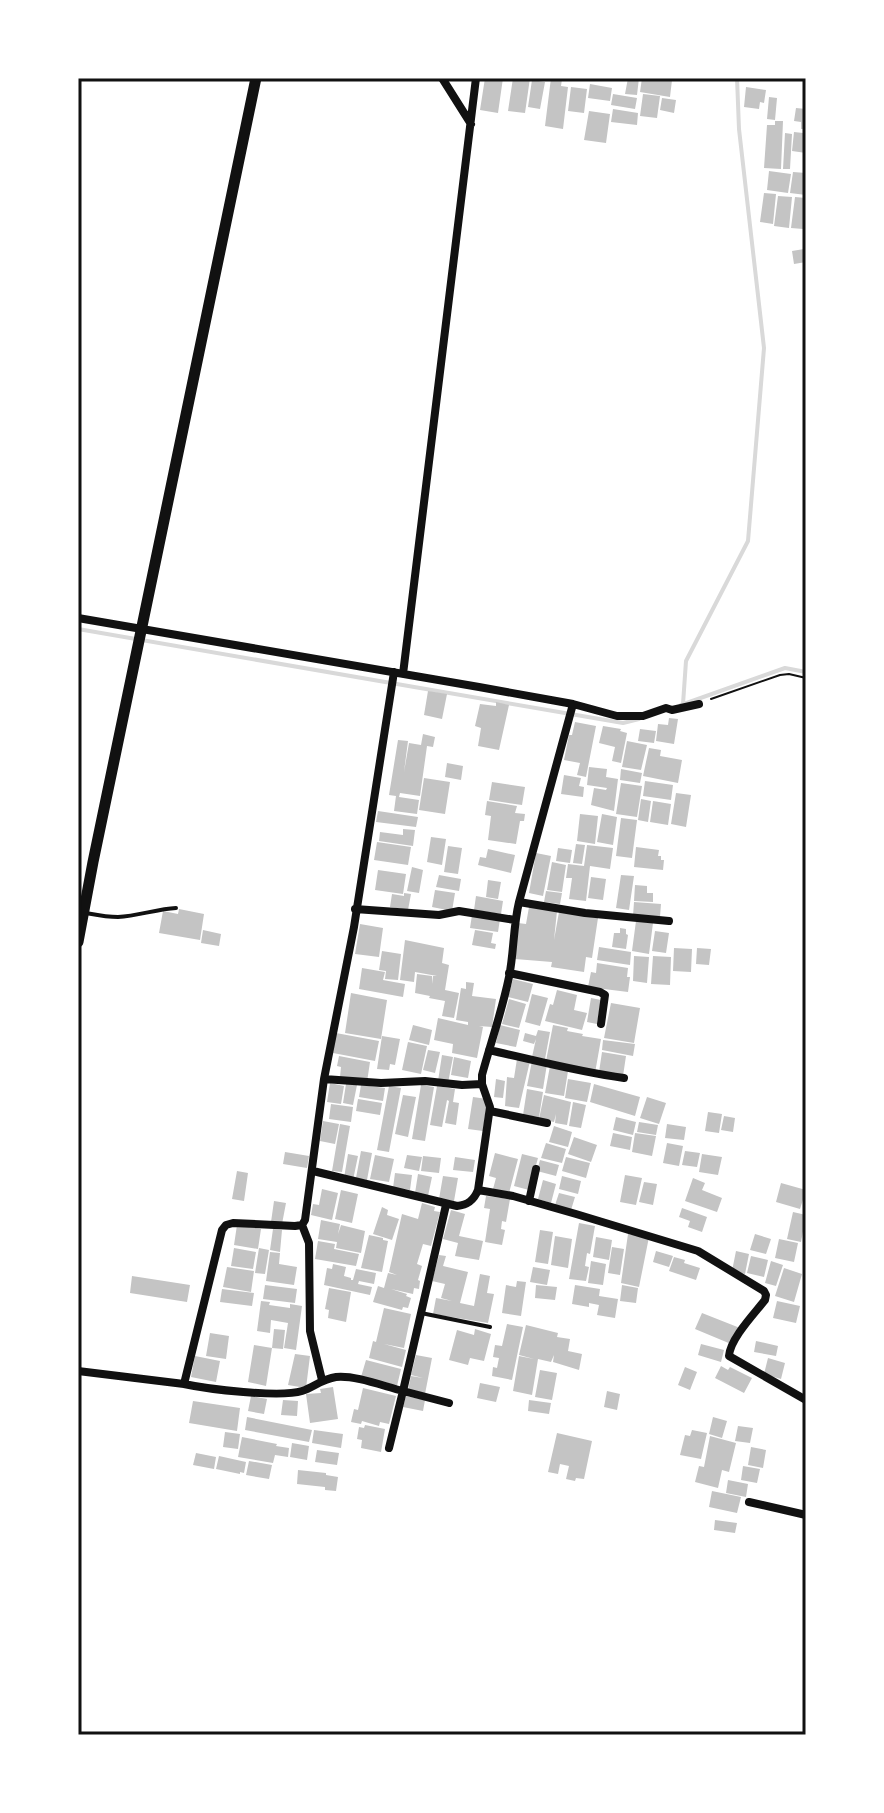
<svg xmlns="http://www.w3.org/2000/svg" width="884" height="1813" font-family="'Space Grotesk',sans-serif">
	<rect width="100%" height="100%" fill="#fff"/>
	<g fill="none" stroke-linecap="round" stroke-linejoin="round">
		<path stroke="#d9d9d9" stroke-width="4" d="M 78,629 L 623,723 L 639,719
			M 683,704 L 686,661 L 748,541 L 764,348 L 739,129 L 737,78
			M 681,705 L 785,668 L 806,672"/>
	</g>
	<path fill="#c4c4c4" d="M 485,78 L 503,78 L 498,113 L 480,110 Z
		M 513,78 L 530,78 L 525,113 L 508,111 Z
		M 551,78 L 562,79 L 561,86 L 568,87 L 563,129 L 545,126 Z
		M 628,78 L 639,78 L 637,95 L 625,94 Z
		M 642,78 L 672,80 L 670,97 L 640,92 Z
		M 532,80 L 545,82 L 540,109 L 528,107 Z
		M 590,84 L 612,88 L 610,101 L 588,98 Z
		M 571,87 L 587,89 L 584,113 L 568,111 Z
		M 746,87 L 766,90 L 764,103 L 760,102 L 759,109 L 744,107 Z
		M 613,94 L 637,98 L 635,109 L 611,105 Z
		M 643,94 L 660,96 L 657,118 L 640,116 Z
		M 769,97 L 777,98 L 775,120 L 767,119 Z
		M 662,98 L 676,100 L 674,113 L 660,110 Z
		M 796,108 L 806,109 L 806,129 L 801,129 L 801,122 L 794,121 Z
		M 613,109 L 638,113 L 637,125 L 611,122 Z
		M 589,111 L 610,114 L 606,143 L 584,140 Z
		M 775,121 L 783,121 L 781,169 L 764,168 L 767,125 L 775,125 Z
		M 794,132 L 803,133 L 803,138 L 806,139 L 806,153 L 792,151 Z
		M 785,133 L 792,134 L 790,169 L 783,169 Z
		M 769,171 L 791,174 L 788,193 L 767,190 Z
		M 793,172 L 806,173 L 806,195 L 790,193 Z
		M 764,193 L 776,194 L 773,224 L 760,222 Z
		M 778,196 L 792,197 L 789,228 L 774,226 Z
		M 795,197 L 806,198 L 803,229 L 791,228 Z
		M 804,249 L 806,262 L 794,264 L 792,251 Z
		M 428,691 L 447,694 L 442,719 L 424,715 Z
		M 496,702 L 509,705 L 499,750 L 478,746 L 481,728 L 475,726 L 480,704 L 496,706 Z
		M 669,718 L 678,719 L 674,744 L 656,741 L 658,724 L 668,725 Z
		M 575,722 L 596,726 L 586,777 L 577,775 L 580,763 L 564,760 L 569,735 L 572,735 Z
		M 603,726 L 621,729 L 620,731 L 627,733 L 621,763 L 612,761 L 615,747 L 599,743 Z
		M 640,729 L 656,731 L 654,743 L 638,741 Z
		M 423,734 L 435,737 L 433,747 L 427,746 L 420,796 L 400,793 L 399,797 L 419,800 L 417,814 L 394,811 L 396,796 L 389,795 L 398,740 L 408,741 L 404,772 L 409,743 L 421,745 Z
		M 627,741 L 647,745 L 641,770 L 622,767 Z
		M 649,748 L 661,750 L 660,756 L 682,760 L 678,783 L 643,776 Z
		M 447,763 L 463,766 L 461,780 L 445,777 Z
		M 589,767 L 607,769 L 606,777 L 618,779 L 614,811 L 591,805 L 594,788 L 606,790 L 607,788 L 587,785 Z
		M 621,769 L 642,773 L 640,783 L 620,780 Z
		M 564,775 L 581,778 L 579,786 L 584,787 L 583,797 L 561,794 Z
		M 424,778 L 450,782 L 445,814 L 419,810 Z
		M 645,781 L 673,785 L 671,800 L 643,796 Z
		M 492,782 L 525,787 L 522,805 L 489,800 Z
		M 621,783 L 642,786 L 637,817 L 616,814 Z
		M 676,793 L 691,795 L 686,827 L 671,824 Z
		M 641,799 L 651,801 L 648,822 L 638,820 Z
		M 487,801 L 517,806 L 515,813 L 525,814 L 524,821 L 520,821 L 516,844 L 488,840 L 491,816 L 485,815 Z
		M 653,801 L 671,804 L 668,825 L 650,822 Z
		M 378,811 L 418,817 L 416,827 L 376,822 Z
		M 580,814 L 598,816 L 595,844 L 577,841 Z
		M 602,814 L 617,817 L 613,845 L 597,842 Z
		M 621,818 L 637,820 L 632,858 L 616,856 Z
		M 403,829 L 415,830 L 413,846 L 379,841 L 380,832 L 403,835 Z
		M 431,837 L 446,839 L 442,865 L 427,862 Z
		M 377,842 L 411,847 L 408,865 L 374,860 Z
		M 576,844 L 585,845 L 582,864 L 573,863 Z
		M 587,845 L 613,848 L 610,869 L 590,866 L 586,901 L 569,899 L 572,878 L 566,878 L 568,864 L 584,866 Z
		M 448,846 L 462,848 L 458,874 L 444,872 Z
		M 636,847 L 659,850 L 658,856 L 661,856 L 661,860 L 664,860 L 663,870 L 634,867 Z
		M 558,848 L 572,850 L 570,863 L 556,861 Z
		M 488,849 L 515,855 L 511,873 L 478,865 L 480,857 L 486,858 Z
		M 536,853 L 551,856 L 543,896 L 529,893 Z
		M 552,862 L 566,865 L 562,892 L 547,890 Z
		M 412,867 L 423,870 L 419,893 L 407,891 Z
		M 378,870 L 406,874 L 403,894 L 375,890 Z
		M 439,875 L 461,879 L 459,891 L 436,887 Z
		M 621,875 L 634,876 L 629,910 L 616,908 Z
		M 591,877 L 606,879 L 603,900 L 588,898 Z
		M 488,880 L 501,882 L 498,899 L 486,897 Z
		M 635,885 L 647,886 L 647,893 L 653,893 L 653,902 L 634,901 Z
		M 435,890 L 455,893 L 452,911 L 432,907 Z
		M 546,891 L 562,893 L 560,904 L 544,902 Z
		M 404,893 L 411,894 L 408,910 L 390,907 L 392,894 L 404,896 Z
		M 476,896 L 503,901 L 501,914 L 474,910 Z
		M 634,902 L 661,904 L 660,917 L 633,916 Z
		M 529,907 L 557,911 L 554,940 L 559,912 L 598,918 L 592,958 L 586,957 L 584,972 L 551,967 L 552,962 L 515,959 L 518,923 L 526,924 Z
		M 179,909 L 204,914 L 200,940 L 159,933 L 163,911 L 178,914 Z
		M 472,915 L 500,919 L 498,932 L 470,928 Z
		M 636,921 L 653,923 L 649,954 L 632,951 Z
		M 360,924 L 383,928 L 379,957 L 355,954 Z
		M 620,928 L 626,929 L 626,934 L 628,935 L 626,949 L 612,947 L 614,933 L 620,933 Z
		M 203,930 L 221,934 L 219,946 L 201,943 Z
		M 475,930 L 493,933 L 491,943 L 496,944 L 495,949 L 472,945 Z
		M 655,931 L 669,933 L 666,953 L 652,951 Z
		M 405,940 L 444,948 L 442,963 L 449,965 L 445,990 L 459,993 L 454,1018 L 442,1016 L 445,1001 L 429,998 L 430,996 L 415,993 L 417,974 L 432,976 L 432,984 L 433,976 L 437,976 L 415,972 L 414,982 L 400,980 Z
		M 599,947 L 631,952 L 630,965 L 597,960 Z
		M 674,948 L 692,949 L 691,972 L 673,971 Z
		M 697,948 L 711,949 L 709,965 L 696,964 Z
		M 382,951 L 401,954 L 398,980 L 385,979 L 386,971 L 379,970 Z
		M 634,956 L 649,957 L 647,983 L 633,981 Z
		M 653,956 L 671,957 L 670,985 L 651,984 Z
		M 597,963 L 628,968 L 627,977 L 630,977 L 628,992 L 588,987 L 591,972 L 596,973 Z
		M 362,968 L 385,972 L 383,980 L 405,984 L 403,997 L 359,989 Z
		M 513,979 L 533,984 L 528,1002 L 508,997 Z
		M 466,982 L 474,983 L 472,996 L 496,999 L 492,1027 L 479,1026 L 483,1027 L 477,1058 L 452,1053 L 453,1044 L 434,1040 L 438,1018 L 468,1025 L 468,1022 L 456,1020 L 461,988 L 466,989 Z
		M 557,990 L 577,995 L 574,1010 L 587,1013 L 582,1030 L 545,1021 L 550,1004 L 553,1005 Z
		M 351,993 L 387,1000 L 381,1039 L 345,1033 Z
		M 532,994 L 548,998 L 540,1026 L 525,1022 Z
		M 591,998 L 601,1000 L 597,1024 L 587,1022 Z
		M 509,999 L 526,1004 L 519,1028 L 502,1024 Z
		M 611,1003 L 640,1008 L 634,1043 L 604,1038 Z
		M 413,1025 L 432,1030 L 429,1045 L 409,1040 Z
		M 500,1025 L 520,1030 L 516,1047 L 496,1043 Z
		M 553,1025 L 568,1028 L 567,1031 L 583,1034 L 582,1036 L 601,1039 L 595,1073 L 546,1061 Z
		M 538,1030 L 550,1032 L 545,1059 L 532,1057 L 536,1039 L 534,1044 L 523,1041 L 525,1033 L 536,1036 Z
		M 336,1033 L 379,1041 L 375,1061 L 333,1053 Z
		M 382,1036 L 400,1039 L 395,1065 L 390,1064 L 389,1070 L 377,1069 Z
		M 603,1040 L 635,1044 L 633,1056 L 602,1050 Z
		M 408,1042 L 427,1046 L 421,1074 L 402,1070 Z
		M 428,1050 L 440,1052 L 435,1073 L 423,1070 Z
		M 602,1052 L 626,1056 L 623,1076 L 599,1072 Z
		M 442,1055 L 453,1057 L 448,1083 L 438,1081 Z
		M 339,1056 L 370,1062 L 367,1082 L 340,1077 L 341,1067 L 337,1066 Z
		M 454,1057 L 471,1061 L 468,1078 L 451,1075 Z
		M 517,1059 L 530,1061 L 519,1108 L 505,1106 L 507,1077 L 514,1078 Z
		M 532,1061 L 547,1064 L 543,1089 L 527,1086 Z
		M 550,1066 L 568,1071 L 564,1096 L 545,1093 Z
		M 496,1079 L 505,1081 L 503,1098 L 494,1097 Z
		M 568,1079 L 591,1083 L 587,1102 L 565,1098 Z
		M 330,1083 L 344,1086 L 341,1104 L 327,1102 Z
		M 346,1084 L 357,1085 L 353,1105 L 343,1103 Z
		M 594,1084 L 640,1097 L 635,1116 L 590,1102 Z
		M 361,1085 L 385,1088 L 383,1101 L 359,1097 Z
		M 421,1085 L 434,1087 L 425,1141 L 412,1139 Z
		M 389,1086 L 401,1088 L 389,1152 L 377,1150 Z
		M 437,1086 L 455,1089 L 453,1102 L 459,1103 L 456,1125 L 445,1123 L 449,1101 L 447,1100 L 442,1127 L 430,1125 Z
		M 527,1089 L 543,1092 L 539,1117 L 523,1115 Z
		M 403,1095 L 416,1097 L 408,1137 L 395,1134 Z
		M 544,1095 L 571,1102 L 567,1125 L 555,1123 L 556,1114 L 554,1122 L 539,1119 Z
		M 473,1097 L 487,1099 L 483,1131 L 468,1129 Z
		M 647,1097 L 666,1103 L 659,1124 L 640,1118 Z
		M 358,1099 L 382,1103 L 380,1115 L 356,1111 Z
		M 573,1102 L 586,1105 L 581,1128 L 569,1126 Z
		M 331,1104 L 353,1107 L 351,1122 L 329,1119 Z
		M 708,1112 L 722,1114 L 719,1133 L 705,1131 Z
		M 724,1116 L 735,1118 L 733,1132 L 721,1130 Z
		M 616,1117 L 636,1122 L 633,1135 L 613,1130 Z
		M 323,1121 L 339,1124 L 335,1144 L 320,1141 Z
		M 639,1122 L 658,1125 L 656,1135 L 637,1132 Z
		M 340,1124 L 350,1126 L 342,1172 L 332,1171 Z
		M 667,1124 L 686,1127 L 684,1140 L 665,1138 Z
		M 554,1126 L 572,1132 L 568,1147 L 549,1142 Z
		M 613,1133 L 632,1137 L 630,1150 L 610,1146 Z
		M 635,1133 L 656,1136 L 652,1156 L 632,1152 Z
		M 574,1137 L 597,1145 L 591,1162 L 568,1154 Z
		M 546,1143 L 566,1149 L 562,1163 L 541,1158 Z
		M 667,1143 L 683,1146 L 679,1166 L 663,1163 Z
		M 361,1151 L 372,1153 L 367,1180 L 356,1178 Z
		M 685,1151 L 700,1153 L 697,1167 L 682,1165 Z
		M 285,1152 L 309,1156 L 307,1168 L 283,1164 Z
		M 495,1153 L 518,1159 L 509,1193 L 493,1189 L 496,1178 L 489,1176 Z
		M 348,1154 L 358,1156 L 353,1180 L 344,1178 Z
		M 522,1154 L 538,1158 L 529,1190 L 514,1186 Z
		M 702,1154 L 722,1157 L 718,1175 L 699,1172 Z
		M 375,1155 L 394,1159 L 389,1182 L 370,1179 Z
		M 407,1155 L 422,1157 L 419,1171 L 404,1168 Z
		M 423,1156 L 441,1158 L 439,1173 L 421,1171 Z
		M 455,1157 L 475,1160 L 473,1172 L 453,1170 Z
		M 566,1157 L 590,1163 L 586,1178 L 562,1171 Z
		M 540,1160 L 559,1165 L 556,1176 L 537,1171 Z
		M 237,1171 L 248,1173 L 244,1201 L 232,1199 Z
		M 395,1173 L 412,1175 L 410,1190 L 393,1188 Z
		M 418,1174 L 432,1177 L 428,1196 L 415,1193 Z
		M 625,1175 L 642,1178 L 636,1205 L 620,1202 Z
		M 443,1176 L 458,1178 L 454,1201 L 439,1199 Z
		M 562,1176 L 581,1181 L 578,1194 L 559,1189 Z
		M 693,1178 L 705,1183 L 702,1190 L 722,1198 L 717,1212 L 685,1201 Z
		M 543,1180 L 556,1184 L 551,1203 L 538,1199 Z
		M 644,1182 L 657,1184 L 653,1205 L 639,1202 Z
		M 781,1183 L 806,1190 L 800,1209 L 776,1202 Z
		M 322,1189 L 338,1193 L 332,1220 L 311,1215 L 313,1204 L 319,1205 Z
		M 341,1190 L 358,1194 L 352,1223 L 335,1219 Z
		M 559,1193 L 575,1197 L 571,1210 L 555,1205 Z
		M 486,1196 L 510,1199 L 506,1222 L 502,1221 L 501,1229 L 505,1230 L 502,1245 L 485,1242 L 490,1209 L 484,1208 Z
		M 274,1201 L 286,1203 L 282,1224 L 271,1222 Z
		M 422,1203 L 435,1207 L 434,1211 L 440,1212 L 431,1246 L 423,1244 L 417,1264 L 422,1266 L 418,1280 L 420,1281 L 419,1289 L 414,1288 L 413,1294 L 391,1289 L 407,1294 L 406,1296 L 411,1298 L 408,1308 L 403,1307 L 402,1310 L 373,1302 L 378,1286 L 384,1288 L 388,1273 L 397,1275 L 389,1272 L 402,1214 L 418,1219 Z
		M 382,1207 L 388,1210 L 387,1215 L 399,1219 L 392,1240 L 373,1234 Z
		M 682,1208 L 707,1217 L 702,1232 L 688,1227 L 690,1221 L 679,1217 Z
		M 451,1210 L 465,1214 L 459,1236 L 483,1241 L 479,1260 L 455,1256 L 458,1243 L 443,1239 Z
		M 793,1212 L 806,1215 L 801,1242 L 787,1239 Z
		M 321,1220 L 340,1224 L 338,1234 L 341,1225 L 365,1231 L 361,1253 L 336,1248 L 337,1242 L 318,1239 Z
		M 579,1223 L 595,1226 L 590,1254 L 587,1253 L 585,1266 L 589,1267 L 586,1281 L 569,1279 Z
		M 237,1225 L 261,1229 L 258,1249 L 234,1245 Z
		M 273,1229 L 282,1230 L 280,1252 L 270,1250 Z
		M 540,1230 L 553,1232 L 548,1264 L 535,1262 Z
		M 628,1234 L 649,1237 L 639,1287 L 621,1283 Z
		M 755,1234 L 771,1239 L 766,1254 L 750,1250 Z
		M 369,1235 L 383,1238 L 383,1240 L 388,1241 L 382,1272 L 361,1268 Z
		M 555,1236 L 572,1239 L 568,1268 L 551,1265 Z
		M 596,1237 L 612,1240 L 609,1260 L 593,1257 Z
		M 779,1239 L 798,1243 L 794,1262 L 775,1258 Z
		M 318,1241 L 335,1244 L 334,1249 L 359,1254 L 356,1266 L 315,1259 Z
		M 612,1247 L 624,1249 L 620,1275 L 608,1273 Z
		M 234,1248 L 256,1252 L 253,1269 L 231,1266 Z
		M 259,1248 L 269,1250 L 265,1274 L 255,1273 Z
		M 656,1251 L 673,1256 L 669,1267 L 653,1262 Z
		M 736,1251 L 749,1254 L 745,1274 L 732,1271 Z
		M 270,1252 L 280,1253 L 279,1264 L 297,1267 L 294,1285 L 266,1281 Z
		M 439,1255 L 446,1256 L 443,1266 L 468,1272 L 460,1303 L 474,1306 L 480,1274 L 490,1276 L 487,1293 L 494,1294 L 488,1323 L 433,1314 L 436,1298 L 452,1301 L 441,1298 L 445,1284 L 432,1281 Z
		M 751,1256 L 768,1260 L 764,1277 L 747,1273 Z
		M 674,1257 L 685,1260 L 684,1263 L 700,1268 L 696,1280 L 669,1271 Z
		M 591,1261 L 606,1264 L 603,1285 L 588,1283 Z
		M 771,1261 L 783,1265 L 776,1286 L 765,1283 Z
		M 333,1264 L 346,1267 L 344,1276 L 351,1278 L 351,1280 L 353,1280 L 356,1269 L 376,1273 L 374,1284 L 359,1281 L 358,1284 L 372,1287 L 370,1295 L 324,1285 L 327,1268 L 332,1269 Z
		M 227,1267 L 254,1271 L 251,1292 L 223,1287 Z
		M 533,1267 L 550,1270 L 547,1285 L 530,1282 Z
		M 784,1268 L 802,1274 L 794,1302 L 775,1296 Z
		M 132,1276 L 190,1285 L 187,1302 L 130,1293 Z
		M 517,1281 L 526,1282 L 521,1316 L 502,1313 L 506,1285 L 516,1287 Z
		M 265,1285 L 297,1289 L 295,1303 L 263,1299 Z
		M 536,1285 L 557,1287 L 555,1300 L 535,1298 Z
		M 575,1285 L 600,1289 L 599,1296 L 618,1299 L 615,1318 L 597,1315 L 599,1305 L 589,1303 L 589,1307 L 572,1304 Z
		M 622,1285 L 638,1288 L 636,1303 L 620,1301 Z
		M 329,1288 L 351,1292 L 346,1322 L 328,1318 L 329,1310 L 325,1309 Z
		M 222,1289 L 254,1293 L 252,1306 L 220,1302 Z
		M 261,1301 L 270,1302 L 269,1305 L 290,1308 L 290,1304 L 302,1306 L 296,1350 L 284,1348 L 288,1323 L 271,1320 L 270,1333 L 257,1331 Z
		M 777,1301 L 800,1306 L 796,1323 L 773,1318 Z
		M 384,1308 L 411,1314 L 404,1348 L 384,1344 L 406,1350 L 402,1367 L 369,1358 L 373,1341 L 376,1342 Z
		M 702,1313 L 740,1328 L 731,1344 L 695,1329 Z
		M 507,1324 L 523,1327 L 512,1380 L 492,1376 L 493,1367 L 497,1368 L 499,1358 L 493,1357 L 495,1345 L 502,1346 Z
		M 526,1325 L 558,1333 L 557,1337 L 570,1339 L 568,1351 L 582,1354 L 579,1370 L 553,1362 L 554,1355 L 551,1362 L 538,1359 L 532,1395 L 513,1391 L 519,1356 L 534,1359 L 519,1355 Z
		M 274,1329 L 285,1330 L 283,1349 L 272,1348 Z
		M 475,1329 L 491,1334 L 484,1361 L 470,1358 L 468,1365 L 449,1360 L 457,1330 L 474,1335 Z
		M 210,1333 L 229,1336 L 226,1359 L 206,1356 Z
		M 756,1341 L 778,1346 L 776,1356 L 754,1352 Z
		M 701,1344 L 724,1350 L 721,1362 L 698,1355 Z
		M 254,1345 L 272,1348 L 266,1386 L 248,1382 Z
		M 295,1354 L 310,1356 L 306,1388 L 288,1385 Z
		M 416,1355 L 432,1358 L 425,1394 L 408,1390 L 411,1376 L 423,1378 L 411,1375 Z
		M 195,1356 L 220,1361 L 216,1382 L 191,1377 Z
		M 768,1358 L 785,1363 L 781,1379 L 764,1374 Z
		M 366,1360 L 401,1369 L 397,1386 L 361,1377 Z
		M 721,1366 L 728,1370 L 730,1367 L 752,1378 L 744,1393 L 715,1378 Z
		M 685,1367 L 697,1372 L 690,1390 L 678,1385 Z
		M 540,1370 L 557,1373 L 552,1400 L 535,1397 Z
		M 480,1383 L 500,1387 L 496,1402 L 477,1398 Z
		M 333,1387 L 338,1419 L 310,1423 L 306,1394 L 321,1393 L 320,1389 Z
		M 363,1388 L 396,1396 L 389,1424 L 380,1422 L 379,1426 L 362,1421 L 361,1424 L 351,1422 L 354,1409 L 358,1410 Z
		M 607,1391 L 620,1394 L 617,1410 L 604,1407 Z
		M 251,1396 L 267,1399 L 264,1414 L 248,1411 Z
		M 406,1396 L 425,1400 L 423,1411 L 403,1407 Z
		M 283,1400 L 298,1401 L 297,1416 L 281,1415 Z
		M 529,1400 L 551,1403 L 549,1414 L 528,1411 Z
		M 193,1401 L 240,1408 L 237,1431 L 189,1423 Z
		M 247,1417 L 312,1430 L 309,1442 L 245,1430 Z
		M 713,1417 L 727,1421 L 722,1438 L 709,1434 Z
		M 365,1425 L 385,1429 L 381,1452 L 361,1448 L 362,1440 L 357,1439 L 359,1427 L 364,1428 Z
		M 738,1426 L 753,1428 L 750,1443 L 735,1441 Z
		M 314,1430 L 343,1434 L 341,1448 L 312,1443 Z
		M 692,1430 L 707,1433 L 701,1459 L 680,1455 L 685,1435 L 690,1436 Z
		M 225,1432 L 240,1434 L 238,1449 L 223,1447 Z
		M 557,1433 L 592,1441 L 584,1479 L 576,1478 L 575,1481 L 566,1479 L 569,1466 L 560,1464 L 558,1474 L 548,1472 Z
		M 710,1436 L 736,1443 L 729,1472 L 722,1470 L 718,1488 L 695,1482 L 699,1466 L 704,1467 Z
		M 242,1437 L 277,1444 L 276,1446 L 289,1448 L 288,1457 L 275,1455 L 273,1463 L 238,1457 Z
		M 292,1443 L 309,1446 L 307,1460 L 290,1457 Z
		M 751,1447 L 766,1450 L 763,1468 L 748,1465 Z
		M 317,1450 L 339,1453 L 337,1465 L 315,1462 Z
		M 196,1453 L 216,1457 L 214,1469 L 193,1465 Z
		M 219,1456 L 246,1462 L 244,1473 L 240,1472 L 240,1474 L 216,1469 Z
		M 249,1461 L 272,1465 L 269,1479 L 246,1475 Z
		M 743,1466 L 760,1469 L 757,1483 L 741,1480 Z
		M 298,1470 L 326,1473 L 326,1475 L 338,1477 L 336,1491 L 325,1490 L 325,1487 L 297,1484 Z
		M 728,1480 L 748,1484 L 746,1497 L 726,1493 Z
		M 712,1491 L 741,1497 L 737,1513 L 709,1507 Z
		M 715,1520 L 737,1523 L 735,1533 L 714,1530 Z"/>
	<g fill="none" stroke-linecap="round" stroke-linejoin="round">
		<path stroke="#111" stroke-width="2" d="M 711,699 L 780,675 L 789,674 L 806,678"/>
		<path stroke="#111" stroke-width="4" d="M 86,913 C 97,915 107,917 118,917 C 138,916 157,909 176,908
			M 421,1313 L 490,1327"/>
		<path stroke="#111" stroke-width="8" d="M 442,78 L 471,124
			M 78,618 L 479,687 L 573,704 L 617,716 L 643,716 L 666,708 L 672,710 L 699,704
			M 403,674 L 476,78
			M 519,902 L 585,913 L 669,921
			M 355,909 L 439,915 L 459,911 L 515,920
			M 509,973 L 600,992 L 605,995 L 601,1024
			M 489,1050 C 534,1060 578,1072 624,1078
			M 324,1079 L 381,1083 L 425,1081 L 462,1085 L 482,1084
			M 490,1111 L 547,1123
			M 313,1171 L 457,1206 C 468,1205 474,1200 478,1190 L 490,1107 L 482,1084 L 482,1075 C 491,1042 502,1011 509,977 C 514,953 513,927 519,902 L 573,704
			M 478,1190 L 513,1196 L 576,1214 L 698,1251 L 764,1291 L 766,1295 L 765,1300 C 754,1314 730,1339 729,1356 L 806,1400
			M 529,1201 L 536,1169
			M 302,1225 L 309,1243 L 310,1331 L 322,1380
			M 78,1371 L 184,1384 L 222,1230 L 226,1225 L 233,1223 L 295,1226 L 302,1225 L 305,1220 L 324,1079 L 354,927 L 394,672
			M 184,1384 C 207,1389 280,1398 302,1391 C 314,1387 322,1379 336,1377 C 355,1375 383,1386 403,1391 L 446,1205
			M 389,1448 L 403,1391 L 449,1403
			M 749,1502 L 806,1515"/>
		<path stroke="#111" stroke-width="11" d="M 78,942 L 93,862 L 256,78"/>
	</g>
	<rect width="884" height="1813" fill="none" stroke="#ffffff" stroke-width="160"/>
	<rect x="80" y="80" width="724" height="1653" fill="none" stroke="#111" stroke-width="3"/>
</svg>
